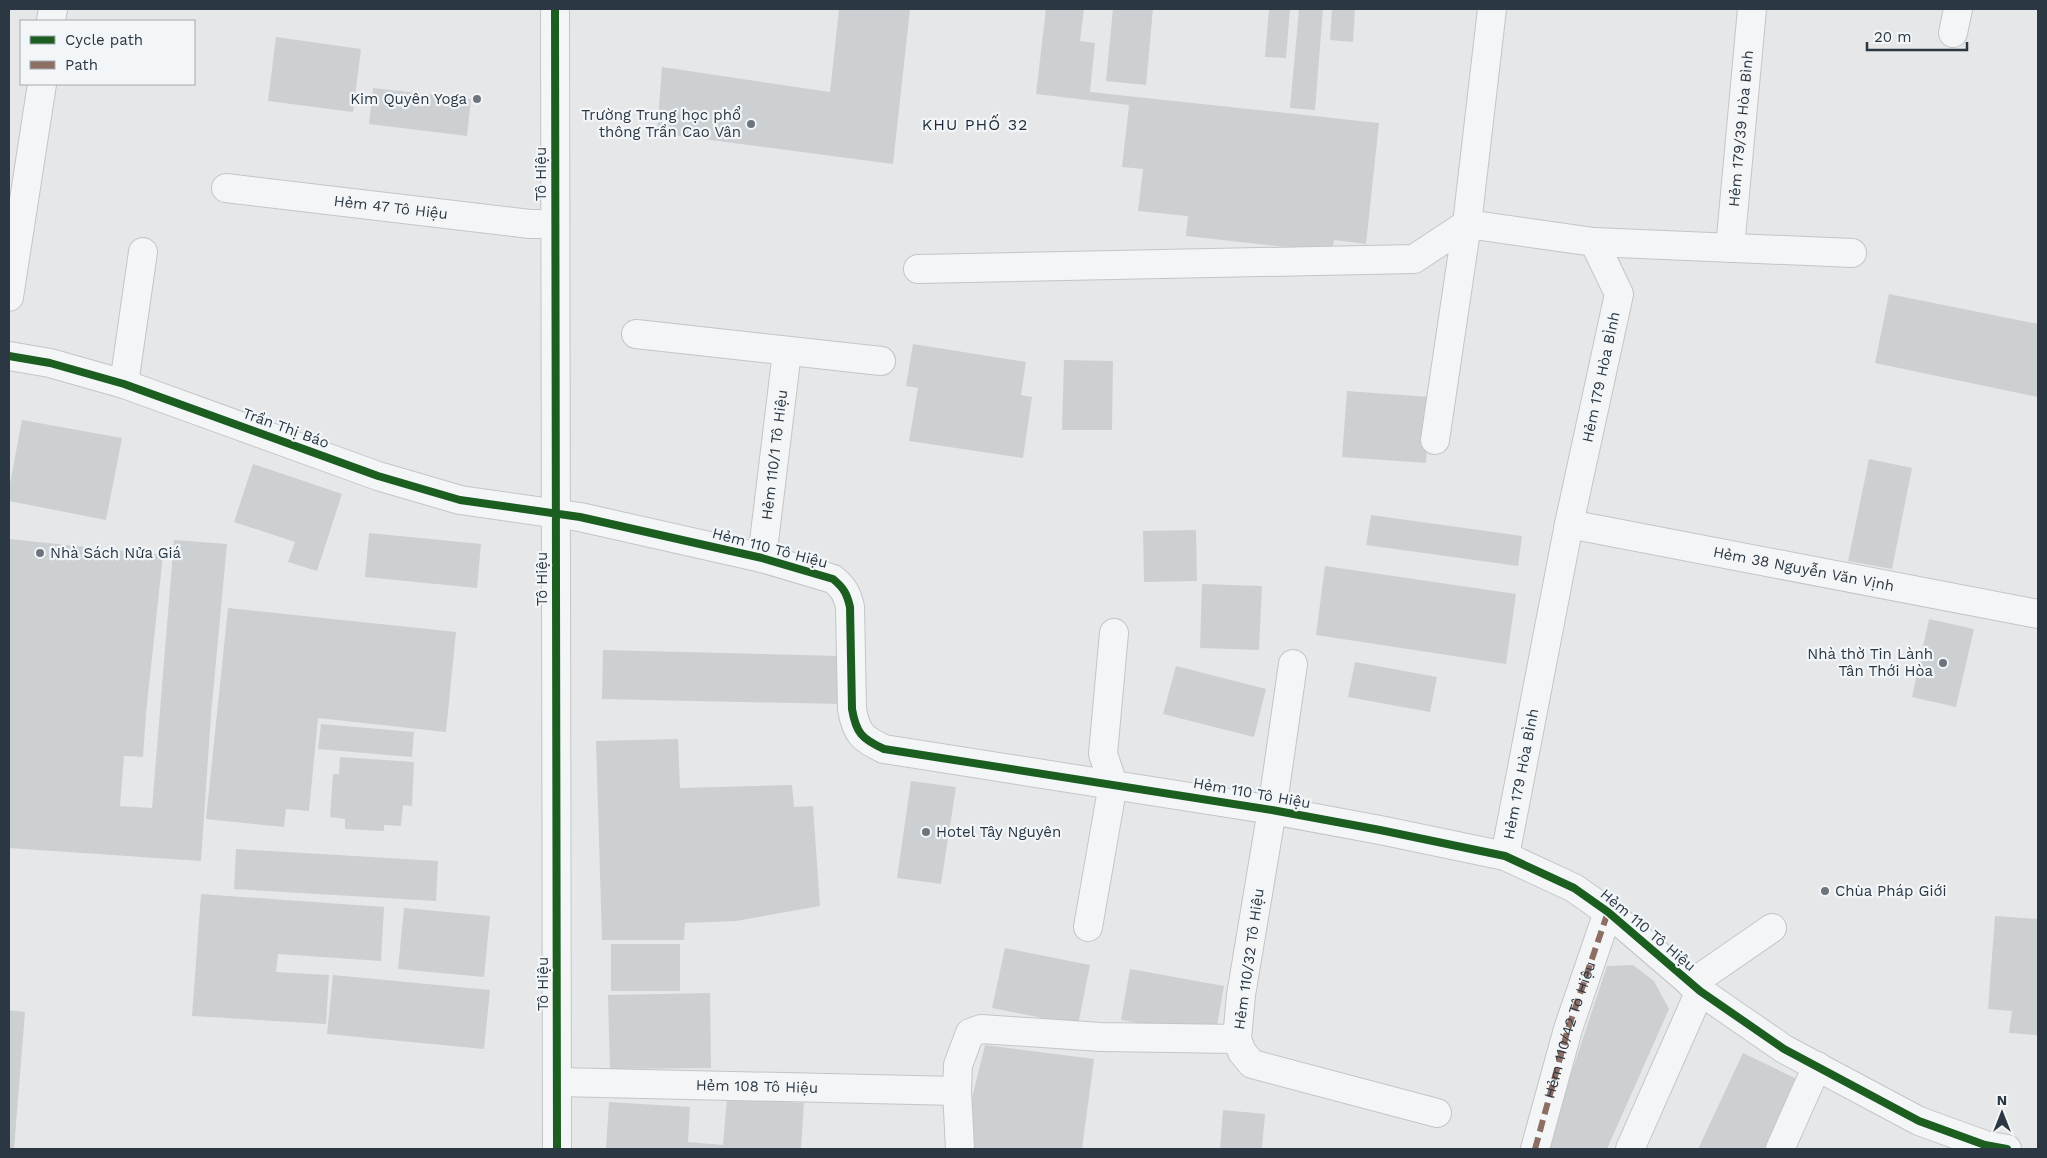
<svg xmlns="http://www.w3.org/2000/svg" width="2047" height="1158" font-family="'Work Sans',sans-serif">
	<rect width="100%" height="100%" fill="#e5e7e9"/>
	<path fill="#cdd0d2" d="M 839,9 L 910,9 L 893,164 L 657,133 L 662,67 L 830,92 Z
		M 1046,9 L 1084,9 L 1080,41 L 1095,43 L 1090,92 L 1379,123 L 1366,244 L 1334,240 L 1332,252 L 1186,236 L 1188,216 L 1138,211 L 1143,169 L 1122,167 L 1129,105 L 1036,94 Z
		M 1113,9 L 1153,9 L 1146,85 L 1106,81 Z
		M 1269,9 L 1290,9 L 1286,58 L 1265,57 Z
		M 1299,9 L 1323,9 L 1315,110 L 1290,108 Z
		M 1332,9 L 1355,9 L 1353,42 L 1330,40 Z
		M 276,37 L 361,49 L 353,112 L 268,101 Z
		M 373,88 L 471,99 L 467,136 L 369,124 Z
		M 1889,294 L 2038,324 L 2038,397 L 1875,363 Z
		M 913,344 L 1026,362 L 1021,395 L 1032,397 L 1023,458 L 909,441 L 918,388 L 906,386 Z
		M 1064,360 L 1113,361 L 1112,430 L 1062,430 Z
		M 1347,391 L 1430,397 L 1426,463 L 1342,457 Z
		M 22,420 L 122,438 L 106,520 L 9,501 L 9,489 Z
		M 1869,459 L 1912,468 L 1892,569 L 1848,561 Z
		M 253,464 L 342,494 L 317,571 L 288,562 L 295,542 L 234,522 Z
		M 1371,515 L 1522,536 L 1518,566 L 1366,545 Z
		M 1196,530 L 1197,581 L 1144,582 L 1143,531 Z
		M 369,533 L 481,544 L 477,588 L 365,577 Z
		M 9,539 L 163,555 L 146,713 L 143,757 L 124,756 L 120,806 L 152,808 L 174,540 L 227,544 L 211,715 L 201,861 L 9,848 Z
		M 1325,566 L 1516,594 L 1506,664 L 1316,635 Z
		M 1202,584 L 1262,586 L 1259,650 L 1200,648 Z
		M 228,608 L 456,632 L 446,732 L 318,718 L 309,811 L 286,809 L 284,827 L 206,819 Z
		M 1929,619 L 1974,629 L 1956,707 L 1912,697 Z
		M 603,650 L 841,656 L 840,704 L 602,699 Z
		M 1355,662 L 1437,677 L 1430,712 L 1348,697 Z
		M 1176,666 L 1266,689 L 1254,737 L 1163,714 Z
		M 321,724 L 414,732 L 412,757 L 318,749 Z
		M 678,739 L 680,788 L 792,785 L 794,807 L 813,806 L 820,906 L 736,921 L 685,923 L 684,940 L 602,940 L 596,741 Z
		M 340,757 L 414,762 L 412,806 L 403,805 L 401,826 L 384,825 L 384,831 L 345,829 L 345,819 L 330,817 L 333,774 L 339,774 Z
		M 911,781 L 956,787 L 941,884 L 897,878 Z
		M 236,849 L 438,861 L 436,901 L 234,889 Z
		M 201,894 L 384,907 L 381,961 L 278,954 L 276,972 L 329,975 L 326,1024 L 192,1016 Z
		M 404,908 L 490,916 L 484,977 L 398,969 Z
		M 1995,916 L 2038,919 L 2037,1035 L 2009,1033 L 2012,1011 L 1988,1009 Z
		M 611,944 L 680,944 L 680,991 L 611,991 Z
		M 1005,948 L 1090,965 L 1078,1025 L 992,1008 Z
		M 1633,965 L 1654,981 L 1669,1009 L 1607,1149 L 1546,1149 L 1607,966 Z
		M 1130,969 L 1224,986 L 1215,1037 L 1121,1020 Z
		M 333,975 L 490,990 L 484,1049 L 327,1034 Z
		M 710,993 L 711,1068 L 610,1069 L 608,995 Z
		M 9,1010 L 25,1012 L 14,1149 L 9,1149 Z
		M 985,1045 L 1094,1059 L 1082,1149 L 967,1149 L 968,1114 Z
		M 1743,1053 L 1799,1080 L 1766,1149 L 1698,1149 Z
		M 727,1098 L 804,1103 L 801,1149 L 606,1148 L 609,1102 L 690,1107 L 688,1142 L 723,1145 Z
		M 1223,1110 L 1265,1114 L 1262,1149 L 1220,1149 Z"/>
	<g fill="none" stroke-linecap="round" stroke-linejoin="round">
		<g stroke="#c3c5c7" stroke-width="30">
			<g id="minor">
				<path d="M 555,9 L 557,1149"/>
				<path d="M 1492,9 L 1467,224 L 1594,242 L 1619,294 L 1569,524 L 1505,856"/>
				<path d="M 51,21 L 53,9"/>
				<path d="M 1953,33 L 1958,9"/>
				<path id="s1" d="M 226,188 L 530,224 L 555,224"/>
				<path d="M 1594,242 L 1852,253"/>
				<path id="s2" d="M 1730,248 L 1752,9"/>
				<path d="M 918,269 L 1414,259 L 1467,224"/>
				<path d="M 9,297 L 42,84"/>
				<path d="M 636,334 L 881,361"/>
				<path d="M 9,356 L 50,363 L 124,384 L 378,476 L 460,500 L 580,517 L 762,558 L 833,579 C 844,588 847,594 850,607 L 852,709 C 856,733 862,739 884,749 L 1272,810 L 1380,830 L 1505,856 L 1574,888 L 1608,912 L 1700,991 L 1784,1049 L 1919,1121 L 1985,1145 L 2007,1149"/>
				<path d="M 124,384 L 143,252"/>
				<path d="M 1435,440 L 1467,224"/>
				<path id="s3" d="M 1569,524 L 2038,614"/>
				<path id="s4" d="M 762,558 L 787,352"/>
				<path d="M 1293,664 L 1272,810 L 1241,995 L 1237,1039 L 1242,1052 L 1252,1064 L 1437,1113"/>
				<path d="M 1088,927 L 1113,784 L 1103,754 L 1114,633"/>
				<path d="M 1691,984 L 1772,928"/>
				<path id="s5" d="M 557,1082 L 957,1091"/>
				<path d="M 960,1149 L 957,1091 L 958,1065 L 970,1033 L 981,1029 L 1101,1037 L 1237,1039"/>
				<path id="s6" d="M 1535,1149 L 1568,1029 L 1608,912"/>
				<path d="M 1630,1149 L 1700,991"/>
				<path d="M 1780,1149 L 1817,1066"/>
			</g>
		</g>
		<use href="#minor" stroke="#f4f5f6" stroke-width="28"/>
		<path stroke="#8d6e63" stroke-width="6" stroke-dasharray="12 6" stroke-linecap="butt" d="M 1535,1149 L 1568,1029 L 1608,912"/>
		<g stroke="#f3f6f8" stroke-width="11">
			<path id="cycleway" d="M 555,9 L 557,1149
				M 9,356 L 50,363 L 124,384 L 378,476 L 460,500 L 580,517 L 762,558 L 833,579 C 844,588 847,594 850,607 L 852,709 C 856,733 862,739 884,749 L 1272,810 L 1380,830 L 1505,856 L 1574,888 L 1608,912 L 1700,991 L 1784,1049 L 1919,1121 L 1985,1145 L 2007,1149"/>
		</g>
		<use href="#cycleway" stroke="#1b5e20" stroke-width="8"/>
	</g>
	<g fill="#6c757e" stroke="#f3f6f8" stroke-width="2">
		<circle cx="477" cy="99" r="5"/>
		<circle cx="751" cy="124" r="5"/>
		<circle cx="40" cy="553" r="5"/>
		<circle cx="1943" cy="663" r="5"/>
		<circle cx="926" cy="832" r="5"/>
		<circle cx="1825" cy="891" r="5"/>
	</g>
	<g text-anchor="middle" stroke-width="4.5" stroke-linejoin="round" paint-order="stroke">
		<g font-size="15" fill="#2b3844" stroke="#f3f6f8" text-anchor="end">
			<text x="467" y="104">Kim Quyên Yoga</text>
			<text x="741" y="120">Trường Trung học phổ<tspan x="741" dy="17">thông Trần Cao Vân</tspan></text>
			<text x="50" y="558" text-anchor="start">Nhà Sách Nửa Giá</text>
			<text x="1933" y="659">Nhà thờ Tin Lành<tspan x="1933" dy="17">Tân Thới Hòa</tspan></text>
			<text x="936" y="837" text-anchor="start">Hotel Tây Nguyên</text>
			<text x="1835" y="896" text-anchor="start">Chùa Pháp Giới</text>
		</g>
		<g font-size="15" fill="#2b3844" stroke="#f3f6f8">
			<text dy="5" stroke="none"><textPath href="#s2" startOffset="120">Hẻm 179/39 Hòa Bình</textPath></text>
			<text transform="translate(541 174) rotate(-90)" y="5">Tô Hiệu</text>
			<text dy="5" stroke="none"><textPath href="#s1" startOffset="166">Hẻm 47 Tô Hiệu</textPath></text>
			<text transform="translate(1601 377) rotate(-78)" y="5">Hẻm 179 Hòa BÌnh</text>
			<text transform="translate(286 428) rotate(20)" y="5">Trần Thị Báo</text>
			<text dy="5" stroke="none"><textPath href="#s4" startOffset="104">Hẻm 110/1 Tô Hiệu</textPath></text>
			<text transform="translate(770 548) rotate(15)" y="5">Hẻm 110 Tô Hiệu</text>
			<text dy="5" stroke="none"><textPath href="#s3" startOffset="239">Hẻm 38 Nguyễn Văn Vịnh</textPath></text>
			<text transform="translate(542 579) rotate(-90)" y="5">Tô Hiệu</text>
			<text transform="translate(1521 774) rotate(-79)" y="5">Hẻm 179 Hòa BÌnh</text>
			<text transform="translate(1252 793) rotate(10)" y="5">Hẻm 110 Tô Hiệu</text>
			<text transform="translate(1648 930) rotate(40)" y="5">Hẻm 110 Tô Hiệu</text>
			<text transform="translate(1249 959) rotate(-82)" y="5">Hẻm 110/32 Tô Hiệu</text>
			<text transform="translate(543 984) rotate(-90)" y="5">Tô Hiệu</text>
			<text dy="5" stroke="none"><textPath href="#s6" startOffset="124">Hẻm 110/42 Tô Hiệu</textPath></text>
			<text dy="5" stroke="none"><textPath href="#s5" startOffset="200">Hẻm 108 Tô Hiệu</textPath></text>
		</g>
		<g font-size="16" letter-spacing="1" fill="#1d2935" stroke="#f3f6f8">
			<text x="975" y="130">KHU PHỐ 32</text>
		</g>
	</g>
	<rect width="2047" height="1158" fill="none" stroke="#2b3844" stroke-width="20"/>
	<rect x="20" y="20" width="175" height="65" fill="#f3f6f8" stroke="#a3aab0"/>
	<rect x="30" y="36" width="25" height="8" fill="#1b5e20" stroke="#a3aab0"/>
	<text x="65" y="45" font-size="15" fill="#2b3844">Cycle path</text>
	<rect x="30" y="61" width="25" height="8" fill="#8d6e63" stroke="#a3aab0"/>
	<text x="65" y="70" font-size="15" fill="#2b3844">Path</text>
	<g transform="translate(2002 1113)" stroke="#f3f6f8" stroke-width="4" paint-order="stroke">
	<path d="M0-4L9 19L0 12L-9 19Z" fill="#2b3844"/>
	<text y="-8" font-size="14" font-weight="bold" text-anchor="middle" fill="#2b3844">N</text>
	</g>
	<path d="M1867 42v8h100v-8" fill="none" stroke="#2b3844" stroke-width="2.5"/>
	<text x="1874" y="42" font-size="15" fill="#2b3844" stroke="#f3f6f8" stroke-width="4" paint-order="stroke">20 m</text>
</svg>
